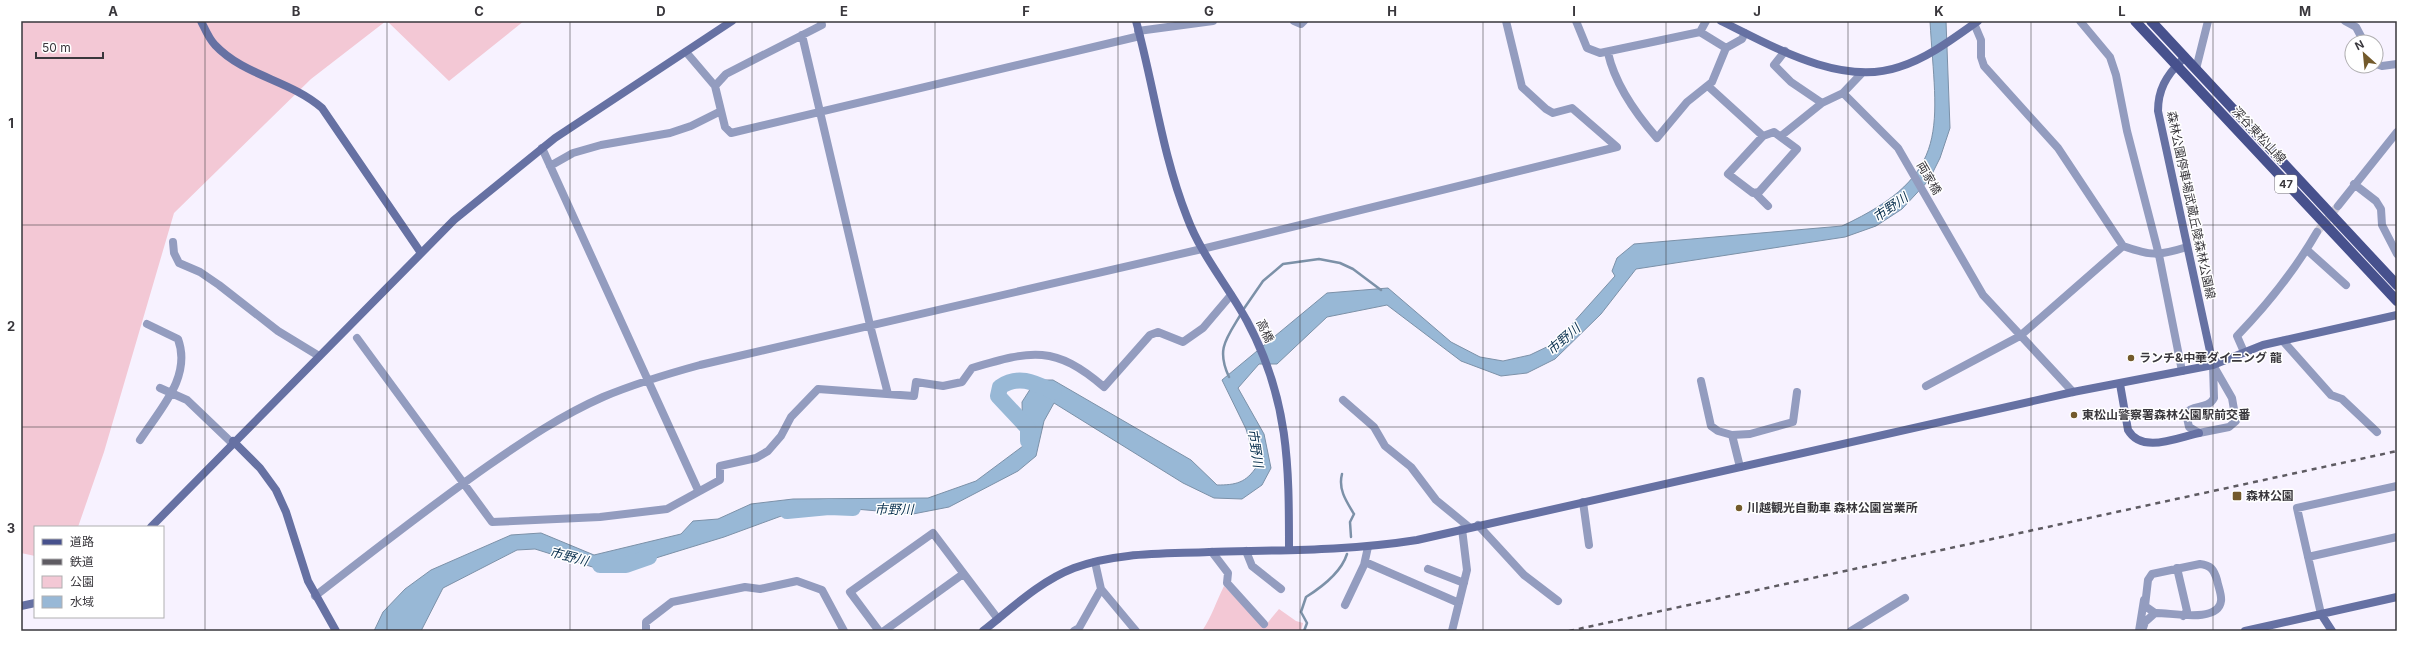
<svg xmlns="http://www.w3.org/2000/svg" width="2418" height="652" font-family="Inter,'Noto Sans JP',sans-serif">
	<rect width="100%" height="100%" fill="#f7f2ff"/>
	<path fill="#f3c8d5" d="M 21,21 L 386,21 L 311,79 L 174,213 L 104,452 L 78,527 L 35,527 L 35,556 L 21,553 Z
		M 387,21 L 524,21 L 449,81 Z
		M 1224,586 L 1264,627 L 1279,609 L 1296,621 L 1303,623 L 1301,631 L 1202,631 C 1212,616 1216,602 1224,586 Z"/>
	<path fill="#98b8d6" stroke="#7c91a8" d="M 1930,21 L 1946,21 L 1950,128 L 1940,158 L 1929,180 L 1902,209 L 1876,226 L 1845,237 L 1636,269 L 1601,314 L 1555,359 L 1527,373 L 1501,376 L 1461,361 L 1387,305 L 1327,317 L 1277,364 L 1259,364 L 1238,388 L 1264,434 L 1271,468 L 1262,485 L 1242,499 L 1214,498 L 1183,483 L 1054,403 L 1044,421 L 1036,456 L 1018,471 L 949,507 L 913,514 L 820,506 L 784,515 L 724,537 L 646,561 L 599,569 L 535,549 L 517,550 L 443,588 L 421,631 L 374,631 L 383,612 L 405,589 L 431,570 L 511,535 L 541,533 L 594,555 L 681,534 L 693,521 L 718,519 L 751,504 L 793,499 L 928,498 L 976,481 L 1023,446 L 1022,402 L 1036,380 L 1053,380 L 1191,460 L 1217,485 C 1236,485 1246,483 1257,466 L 1246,429 L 1222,380 L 1327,293 L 1388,288 L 1451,342 L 1480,357 L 1503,361 L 1530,355 L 1555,343 L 1615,276 L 1612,271 L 1617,258 L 1634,244 L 1842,226 C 1954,174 1936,127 1930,21 Z"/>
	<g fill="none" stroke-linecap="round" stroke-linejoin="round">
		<path stroke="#7c91a8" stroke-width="2.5" d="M 1243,310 L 1263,281 L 1283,264 L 1319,259 L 1340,263 L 1353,269 L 1381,290
			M 1229,377 C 1216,349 1226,339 1241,314
			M 1342,474 C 1338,489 1346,501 1354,514 L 1350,522 L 1351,537
			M 1304,631 L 1307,623 L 1301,612 L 1306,597 C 1322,587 1341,573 1347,554"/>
		<path stroke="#98b8d6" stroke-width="16" d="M 1028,441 L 1028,428 L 998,396 L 1000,387 C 1019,374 1035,383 1054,392
			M 787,511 L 829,507 L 853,508
			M 600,565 L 626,565 L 649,557"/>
		<path stroke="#d1cdd8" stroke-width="8" stroke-dasharray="8 4" stroke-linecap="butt" d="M 2317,232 L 2338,206"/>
		<path stroke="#939cbf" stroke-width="8" d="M 1294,21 L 1301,24 L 1304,21
			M 1576,21 L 1587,48 L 1600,53 L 1700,32 L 1726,48 L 1742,39 L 1745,33
			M 1973,21 L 1981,40 L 1981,57 L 1984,66 L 2058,148 L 2123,246 C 2151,256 2158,256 2187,247
			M 2080,21 L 2110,57 L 2116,75 L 2127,131 L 2159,255 L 2182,371
			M 2345,21 L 2356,27 L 2364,42
			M 1138,31 L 1213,21
			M 1700,32 L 1706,21
			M 802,35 L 870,325 L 888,394
			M 1785,51 L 1774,65 L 1791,82 L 1822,103 L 1843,93 L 1898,148 L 1983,295 L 2073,392
			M 686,52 L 715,86 L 725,127 L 731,133 L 1140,36
			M 1608,53 C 1615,84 1636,114 1657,138 L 1687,102 L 1712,82 L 1726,48
			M 2376,64 L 2382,66 L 2397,64
			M 2196,69 L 2208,21
			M 715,86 L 726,74 L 822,25 L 821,21
			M 1708,86 L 1763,136
			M 1843,93 L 1862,73
			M 1774,132 L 1797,149 L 1759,192 L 1753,193 L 1728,174 L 1763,136 Z
			M 1781,136 L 1822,103
			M 542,148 L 698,490
			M 550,166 L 573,153 L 601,145 L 670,133 L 691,126 L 721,111
			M 2354,184 L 2376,201 L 2381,209 L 2382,225 L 2397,254
			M 1756,194 L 1768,206
			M 2338,206 L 2397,132
			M 173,242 L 174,253 L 179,263 L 200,272 L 219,285 L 278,331 L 319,356
			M 2307,250 L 2346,285
			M 357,338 L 492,522 L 600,517 L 667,509 L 720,480 L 720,466 L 756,458 L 768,451 L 781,436 L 791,417 L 818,389 L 914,396 L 916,382 L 943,386 L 962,382 L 972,368 C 1032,350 1055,345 1104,387 L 1150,335 L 1158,332 L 1183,342 L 1203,328 L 1231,295
			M 2283,341 L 2331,395 L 2342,399 L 2377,432
			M 2244,352 L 2237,336 C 2268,304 2295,270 2317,232
			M 2213,365 L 2232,398 L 2236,421 L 2229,427 L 2199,433 L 2189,427 L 2186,413 C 2193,404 2208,410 2214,398 Z
			M 1701,381 L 1711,426 L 1718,431 L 1732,435 L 1740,467
			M 1926,386 L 2020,336 L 2123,246
			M 160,388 L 187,400 L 232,443
			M 1343,400 L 1374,427 L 1385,446 L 1411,467 L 1436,500 L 1469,527
			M 1732,435 L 1750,434 L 1793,422 L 1797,392
			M 140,440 C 160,409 192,377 178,339 L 147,324
			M 1583,502 L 1589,545
			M 1478,525 L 1524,575 L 1558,601
			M 1246,551 L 1252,566 L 1281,589
			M 1212,552 L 1228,573 L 1227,583 L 1264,624
			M 2308,557 L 2397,537
			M 1365,562 L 1459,603
			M 2177,568 L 2187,611 L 2183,616
			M 1428,569 L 1464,583
			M 1101,589 L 1136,631
			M 315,596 C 372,552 429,507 489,465 C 525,440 562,415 603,397 C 634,384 667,374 700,365 L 1202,249 L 1617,147 L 1572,108 L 1553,113 L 1546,109 L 1522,87 L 1506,21
			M 1345,605 L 1364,565 L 1368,547
			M 2321,614 L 2297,508 L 2397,486
			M 646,631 L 646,622 L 672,602 L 745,587 L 760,589 L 797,581 L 822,590 L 844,631
			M 879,631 L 850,592 L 933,533 L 998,619
			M 884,631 L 963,574
			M 1074,631 L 1079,628 L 1101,589 L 1095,562
			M 1452,631 L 1467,570 L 1462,529
			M 1851,631 L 1905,598
			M 2139,631 L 2144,600
			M 2142,631 L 2145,622 L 2155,613 C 2169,612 2218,624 2221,601 C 2222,595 2218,586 2217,580 C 2214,570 2211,565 2200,564 L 2152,574 L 2148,580 L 2145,606 L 2155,613"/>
		<path stroke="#6671a3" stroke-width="8" d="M 201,21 C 205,29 209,39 215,45 C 244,76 290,80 322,108 L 421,253
			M 1136,21 C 1154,86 1162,154 1187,217 C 1201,255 1228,286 1247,321 C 1289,399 1289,465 1289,550
			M 1721,21 C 1772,46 1841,87 1899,67 C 1928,58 1954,38 1978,21
			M 2181,61 C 2166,76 2158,90 2158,111 L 2213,365
			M 2120,384 L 2128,430 C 2142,454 2176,438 2199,433
			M 233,441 L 260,468 L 276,490 L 286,512 L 308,581 L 336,631
			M 151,527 L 454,220 L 555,138 L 732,21
			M 21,606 L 35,603
			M 2321,614 L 2332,631
			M 983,631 C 1011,609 1040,581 1074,568 C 1117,552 1164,554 1209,552 C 1278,550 1348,551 1417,540 L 2073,392 L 2213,365 L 2263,345 L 2397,315
			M 2245,631 L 2397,597"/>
		<path stroke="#47518d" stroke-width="10" d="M 2135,21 L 2397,301
			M 2151,21 L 2397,285"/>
		<path stroke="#5e5b62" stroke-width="2.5" stroke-dasharray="5 5" stroke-linecap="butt" d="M 1569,631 L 2397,451"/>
	</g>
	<path fill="none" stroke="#39373c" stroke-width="1" stroke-opacity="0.55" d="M 205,21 L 205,631M 387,21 L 387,631M 570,21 L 570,631M 752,21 L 752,631M 935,21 L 935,631M 1118,21 L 1118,631M 1300,21 L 1300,631M 1483,21 L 1483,631M 1666,21 L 1666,631M 1848,21 L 1848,631M 2031,21 L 2031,631M 2213,21 L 2213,631M 21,225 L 2397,225M 21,427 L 2397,427"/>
	<g fill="#735a2b" stroke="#fff" stroke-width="1.5">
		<circle cx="2131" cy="358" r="4"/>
		<circle cx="2074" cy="415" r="4"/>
		<rect x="2232" y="491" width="10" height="10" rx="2"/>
		<circle cx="1739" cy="508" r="4"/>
	</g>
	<g text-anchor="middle" stroke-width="3" stroke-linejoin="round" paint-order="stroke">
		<rect fill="#fff" stroke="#747376" stroke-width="1" x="2275" y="175" width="22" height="18" rx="3"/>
		<g font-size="11" font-weight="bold" fill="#39373c">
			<text x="2286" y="188">47</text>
		</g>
		<g font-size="12" fill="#39373c" stroke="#fff">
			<text transform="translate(2259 135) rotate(47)" y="4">深谷東松山線</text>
			<text transform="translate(1929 178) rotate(60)" y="4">両家橋</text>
			<text transform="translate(2191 205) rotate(78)" y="4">森林公園停車場武蔵丘陵森林公園線</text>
			<text transform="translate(1265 331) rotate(65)" y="4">高橋</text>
		</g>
		<g font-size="12" font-weight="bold" fill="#39373c" stroke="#fff" text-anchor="start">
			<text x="2139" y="362">ランチ&amp;中華ダイニング 龍</text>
			<text x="2082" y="419">東松山警察署森林公園駅前交番</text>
			<text x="2246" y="500">森林公園</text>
			<text x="1747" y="512">川越観光自動車 森林公園営業所</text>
		</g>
		<g font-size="13" font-style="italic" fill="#0a314f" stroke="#fff">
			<text transform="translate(1890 207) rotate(-35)" y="5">市野川</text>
			<text transform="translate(1563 339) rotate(-41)" y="5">市野川</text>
			<text transform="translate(1256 448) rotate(81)" y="5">市野川</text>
			<text x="894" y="514">市野川</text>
			<text transform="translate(569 556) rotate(15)" y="5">市野川</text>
		</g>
	</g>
	<rect width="2418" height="652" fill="none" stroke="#ffffff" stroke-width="44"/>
	<rect x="34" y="526" width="130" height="92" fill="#ffffff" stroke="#b0afb1"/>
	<rect x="42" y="539" width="20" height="6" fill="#47518d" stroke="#b0afb1"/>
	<text x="70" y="546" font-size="12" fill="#39373c">道路</text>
	<rect x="42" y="559" width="20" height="6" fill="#5e5b62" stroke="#b0afb1"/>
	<text x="70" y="566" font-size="12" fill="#39373c">鉄道</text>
	<rect x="42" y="576" width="20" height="12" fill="#f3c8d5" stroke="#b0afb1"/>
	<text x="70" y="586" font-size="12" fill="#39373c">公園</text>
	<rect x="42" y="596" width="20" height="12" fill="#98b8d6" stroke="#b0afb1"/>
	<text x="70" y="606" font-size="12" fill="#39373c">水域</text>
	<g transform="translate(2364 54) rotate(333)"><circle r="19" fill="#ffffff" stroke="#b0afb1"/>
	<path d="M0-3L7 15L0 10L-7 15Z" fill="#735a2b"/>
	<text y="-6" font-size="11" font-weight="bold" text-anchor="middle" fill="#39373c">N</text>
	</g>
	<path d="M36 52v6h67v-6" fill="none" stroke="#39373c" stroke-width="2"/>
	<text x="42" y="52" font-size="12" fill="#39373c" stroke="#ffffff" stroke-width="3" paint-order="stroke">50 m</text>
	<rect x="22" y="22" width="2374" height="608" fill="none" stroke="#39373c" stroke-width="1.5"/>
	<g font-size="13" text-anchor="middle" font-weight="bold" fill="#39373c">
		<text x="113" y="16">A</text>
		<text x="296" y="16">B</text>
		<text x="479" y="16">C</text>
		<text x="661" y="16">D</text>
		<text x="844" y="16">E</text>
		<text x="1026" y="16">F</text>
		<text x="1209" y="16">G</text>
		<text x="1392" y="16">H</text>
		<text x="1574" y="16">I</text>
		<text x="1757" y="16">J</text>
		<text x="1939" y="16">K</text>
		<text x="2122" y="16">L</text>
		<text x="2305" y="16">M</text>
		<text x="11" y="128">1</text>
		<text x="11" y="331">2</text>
		<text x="11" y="533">3</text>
	</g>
</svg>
